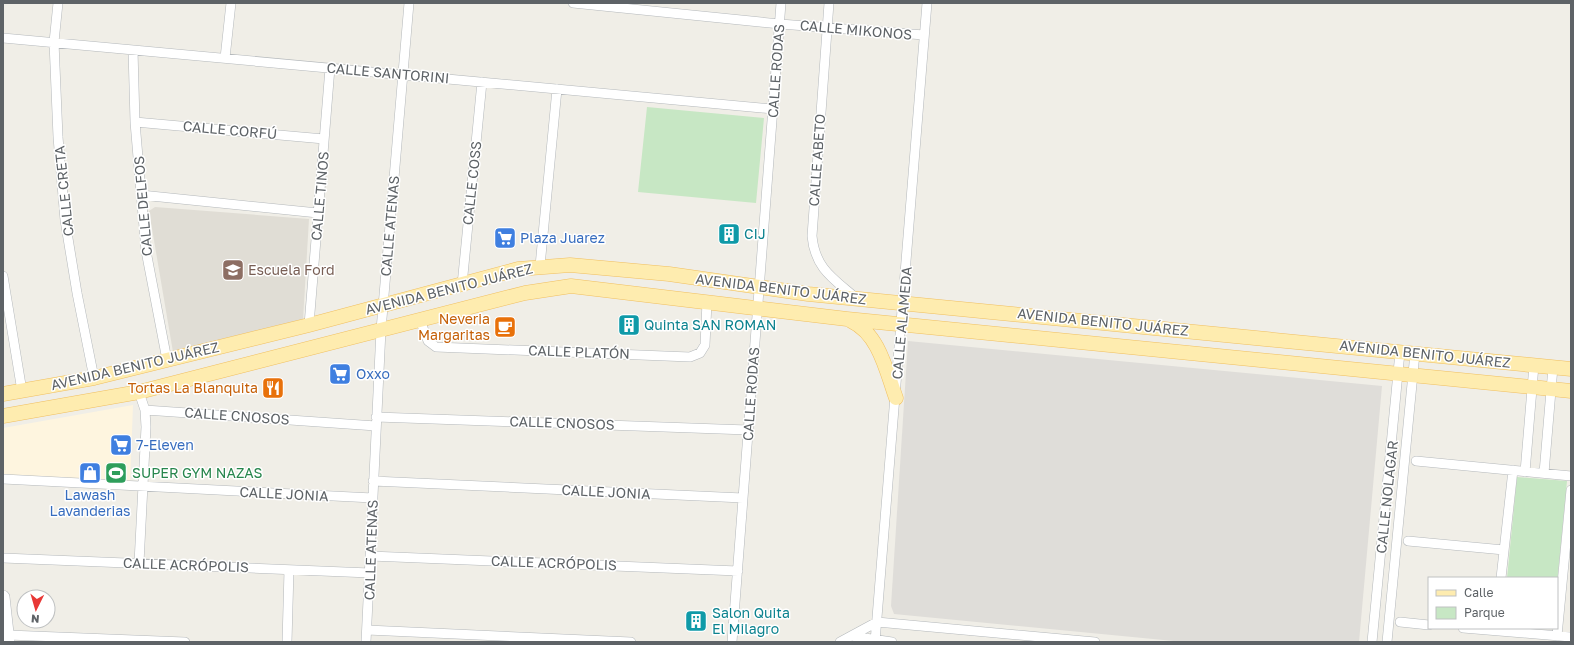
<svg xmlns="http://www.w3.org/2000/svg" width="1574" height="645" font-family="'Golos Text',sans-serif">
	<rect width="100%" height="100%" fill="#f0eee7"/>
	<path fill="#fef5df" d="M 133,405 L 130,483 L 3,475 L 3,428 Z"/>
	<path fill="#dfddd9" d="M 908,341 L 1382,386 L 1359,642 L 1184,642 L 894,614 L 891,606 Z"/>
	<path fill="#e0ddd5" d="M 155,207 L 309,219 L 303,320 L 173,352 L 149,211 Z"/>
	<path fill="#c7e7c4" d="M 647,107 L 764,118 L 756,203 L 638,192 Z
		M 1517,477 L 1567,481 L 1557,584 L 1557,578 L 1507,578 Z"/>
	<g fill="none" stroke-linecap="round" stroke-linejoin="round">
		<g stroke="#b4b8bb" stroke-width="10">
			<path id="minor" d="M 58,3 L 54,42 L 58,137 L 65,220 L 77,293 L 94,378
				M 573,3 L 780,24 L 924,35
				M 829,3 L 812,236 C 815,269 834,279 857,299
				M 3,38 L 773,109
				M 133,50 L 135,122 L 146,251 L 167,360
				M 225,58 L 231,3
				M 135,122 L 324,139
				M 141,195 L 318,213
				M 540,266 L 557,89
				M 3,276 L 22,391
				M 462,285 L 482,82
				M 420,320 L 428,341 L 436,347 L 690,357 L 700,353 L 705,345 L 707,302
				M 309,325 L 330,68
				M 145,410 L 376,426
				M 376,417 L 748,430
				M 1416,461 L 1571,476
				M 1525,472 L 1534,365
				M 1544,473 L 1553,367
				M 3,479 L 373,498
				M 373,481 L 743,498
				M 1408,541 L 1504,550
				M 370,556 L 738,571
				M 3,558 L 370,573
				M 139,563 L 146,427 L 145,410 L 139,392
				M 1501,578 L 1513,470
				M 1400,622 L 1429,625
				M 1463,628 L 1571,637
				M 367,630 L 631,642
				M 8,635 L 185,642
				M 851,636 L 892,642
				M 1557,636 L 1571,490
				M 287,642 L 289,570
				M 366,642 L 381,330 L 409,3
				M 732,642 L 781,3
				M 840,642 L 877,622 L 1095,642
				M 875,642 L 927,3
				M 1372,642 L 1400,352
				M 1387,642 L 1415,353"/>
		</g>
		<g stroke="#b3b7bb" stroke-width="14">
			<path id="secondary" d="M 3,597 L 8,642"/>
		</g>
		<g stroke="#f0bf60" stroke-width="15">
			<path id="primary" d="M 851,321 C 879,334 886,370 896,398
				M 3,394 L 94,378 L 309,325 L 518,269 L 570,265 L 669,274 L 808,294 L 1571,369
				M 3,416 L 139,392 L 525,293 L 571,286 L 847,319 L 1571,391"/>
		</g>
		<use href="#minor" stroke="#fff" stroke-width="9"/>
		<use href="#secondary" stroke="#fff" stroke-width="13"/>
		<use href="#primary" stroke="#feecaf" stroke-width="14"/>
	</g>
	<defs>
		<g id="building-square" transform="scale(1.15)"><rect x="-9" y="-9" width="18" height="18" rx="4" fill="#0f9aa8" stroke="#fff"/><path d="M-4-6H4V6H1V3H-1V6H-4ZM-2.5-4.3h1.7v1.8h-1.7ZM.8-4.3h1.7v1.8H.8ZM-2.5-1h1.7V.8h-1.7ZM.8-1h1.7V.8H.8Z" fill="#fff"/></g>
		<g id="supermarket-square" transform="scale(1.15)"><rect x="-9" y="-9" width="18" height="18" rx="4" fill="#3f7fe0" stroke="#fff"/><path d="M-6-5.5h2.5l.6 2H6L4.5 2H-2.5L-4.4-4H-6ZM-1.5 3.2a1.3 1.3 0 1 0 .1 0ZM3 3.2a1.3 1.3 0 1 0 .1 0Z" fill="#fff"/></g>
		<g id="school-square" transform="scale(1.15)"><rect x="-9" y="-9" width="18" height="18" rx="4" fill="#8d6e63" stroke="#fff"/><path d="M0-5L7-2L0 1L-7-2ZM-4 1L0 2.5L4 1V4Q0 6-4 4Z" fill="#fff"/></g>
		<g id="cafe-square" transform="scale(1.15)"><rect x="-9" y="-9" width="18" height="18" rx="4" fill="#e8710a" stroke="#fff"/><path d="M-5.5-4.5H6V0H3Q3 3.5 0 3.5H-2.5Q-5.5 3.5-5.5 0ZM3-3.2v2h1.7v-2ZM-6 4.5H4V6H-6Z" fill="#fff"/></g>
		<g id="restaurant-square" transform="scale(1.15)"><rect x="-9" y="-9" width="18" height="18" rx="4" fill="#e8710a" stroke="#fff"/><path d="M-5-6h1v4h1v-4h1v4h1v-4h1v5L-1.5 .5V6h-2V.5L-5-1ZM5-6V6H3V1.5H1.5Q1.5-4 5-6Z" fill="#fff"/></g>
		<g id="shop-square" transform="scale(1.15)"><rect x="-9" y="-9" width="18" height="18" rx="4" fill="#3f7fe0" stroke="#fff"/><path d="M-5-2.5h2.3a2.7 3.5 0 0 1 5.4 0H5L5.5 6h-11ZM-1.5-2.5h3a1.5 2.3 0 0 0-3 0Z" fill="#fff"/></g>
		<g id="stadium-square" transform="scale(1.15)"><rect x="-9" y="-9" width="18" height="18" rx="4" fill="#2e9e5b" stroke="#fff"/><path d="M0-5a6.5 5 0 1 0 0 10a6.5 5 0 1 0 0-10ZM-3.5-1.8h7v3.6h-7Z" fill="#fff"/></g>
	</defs>
	<g fill-rule="evenodd">
		<use href="#building-square" x="729" y="234"/>
		<use href="#supermarket-square" x="505" y="238"/>
		<use href="#school-square" x="233" y="270"/>
		<use href="#building-square" x="629" y="325"/>
		<use href="#cafe-square" x="505" y="327"/>
		<use href="#supermarket-square" x="340" y="374"/>
		<use href="#restaurant-square" x="273" y="388"/>
		<use href="#supermarket-square" x="121" y="445"/>
		<use href="#shop-square" x="90" y="473"/>
		<use href="#stadium-square" x="116" y="473"/>
		<use href="#building-square" x="696" y="621"/>
	</g>
	<g text-anchor="middle" stroke-width="3" stroke-linejoin="round" paint-order="stroke">
		<g font-size="14" fill="#5e6367" stroke="#fff">
			<text transform="translate(856 30) rotate(5)" y="5">CALLE MIKONOS</text>
			<text transform="translate(776 71) rotate(-86)" y="5">CALLE RODAS</text>
			<text transform="translate(388 73) rotate(5)" y="5">CALLE SANTORINI</text>
			<text transform="translate(230 130) rotate(5)" y="5">CALLE CORFÚ</text>
			<text transform="translate(817 160) rotate(-86)" y="5">CALLE ABETO</text>
			<text transform="translate(472 183) rotate(-84)" y="5">CALLE COSS</text>
			<text transform="translate(64 191) rotate(-96)" y="5">CALLE CRETA</text>
			<text transform="translate(320 196) rotate(-85)" y="5">CALLE TINOS</text>
			<text transform="translate(143 206) rotate(-95)" y="5">CALLE DELFOS</text>
			<text transform="translate(390 226) rotate(-85)" y="5">CALLE ATENAS</text>
			<text transform="translate(449 289) rotate(-14)" y="5">AVENIDA BENITO JUÁREZ</text>
			<text transform="translate(781 289) rotate(7)" y="5">AVENIDA BENITO JUÁREZ</text>
			<text transform="translate(1103 322) rotate(6)" y="5">AVENIDA BENITO JUÁREZ</text>
			<text transform="translate(902 323) rotate(-85)" y="5">CALLE ALAMEDA</text>
			<text transform="translate(579 352) rotate(2)" y="5">CALLE PLATÓN</text>
			<text transform="translate(1425 354) rotate(6)" y="5">AVENIDA BENITO JUÁREZ</text>
			<text transform="translate(135 366) rotate(-13)" y="5">AVENIDA BENITO JUÁREZ</text>
			<text transform="translate(751 394) rotate(-86)" y="5">CALLE RODAS</text>
			<text transform="translate(237 416) rotate(4)" y="5">CALLE CNOSOS</text>
			<text transform="translate(562 423) rotate(2)" y="5">CALLE CNOSOS</text>
			<text transform="translate(606 492) rotate(3)" y="5">CALLE JONIA</text>
			<text transform="translate(284 494) rotate(3)" y="5">CALLE JONIA</text>
			<text transform="translate(1387 497) rotate(-84)" y="5">CALLE NOLAGAR</text>
			<text transform="translate(371 550) rotate(-88)" y="5">CALLE ATENAS</text>
			<text transform="translate(554 563) rotate(2)" y="5">CALLE ACRÓPOLIS</text>
			<text transform="translate(186 565) rotate(2)" y="5">CALLE ACRÓPOLIS</text>
		</g>
		<g font-size="14" fill="#0d838f" stroke="#fff" text-anchor="start">
			<text x="744" y="239">CIJ</text>
			<text x="644" y="330">Quinta SAN ROMAN</text>
			<text x="712" y="618">Salon Quita<tspan x="712" dy="16">El Milagro</tspan></text>
		</g>
		<g font-size="14" fill="#366cbe" stroke="#fff" text-anchor="start">
			<text x="520" y="243">Plaza Juarez</text>
			<text x="356" y="379">Oxxo</text>
			<text x="136" y="450">7-Eleven</text>
			<text x="90" y="500" text-anchor="middle">Lawash<tspan x="90" dy="16">Lavanderias</tspan></text>
		</g>
		<g font-size="14" fill="#785e54" stroke="#fff" text-anchor="start">
			<text x="248" y="275">Escuela Ford</text>
		</g>
		<g font-size="14" fill="#c56008" stroke="#fff" text-anchor="end">
			<text x="490" y="324">Neveria<tspan x="490" dy="16">Margaritas</tspan></text>
			<text x="258" y="393">Tortas La Blanquita</text>
		</g>
		<g font-size="14" fill="#27864d" stroke="#fff" text-anchor="start">
			<text x="132" y="478">SUPER GYM NAZAS</text>
		</g>
	</g>
	<rect width="1574" height="645" fill="none" stroke="#5e6367" stroke-width="8"/>
	<rect x="1428" y="577" width="130" height="52" fill="#ffffff" stroke="#bfc1c2"/>
	<rect x="1436" y="590" width="20" height="6" fill="#feecaf" stroke="#bfc1c2"/>
	<text x="1464" y="597" font-size="12" fill="#5e6367">Calle</text>
	<rect x="1436" y="607" width="20" height="12" fill="#c7e7c4" stroke="#bfc1c2"/>
	<text x="1464" y="617" font-size="12" fill="#5e6367">Parque</text>
	<g transform="translate(36 609) rotate(185)"><circle r="19" fill="#ffffff" stroke="#bfc1c2"/>
	<path d="M0-3L7 15L0 10L-7 15Z" fill="#e83836"/>
	<text y="-6" font-size="11" font-weight="bold" text-anchor="middle" fill="#5e6367">N</text>
	</g>
</svg>
